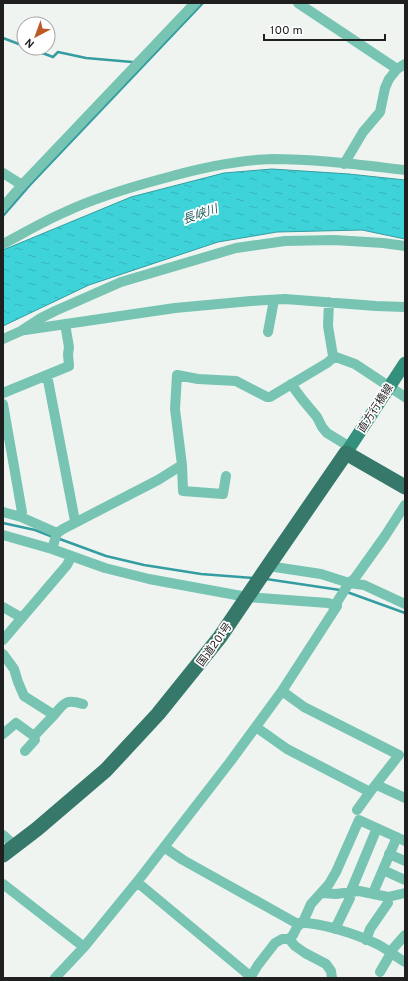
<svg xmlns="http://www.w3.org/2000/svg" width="408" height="981" font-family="Overpass,'Noto Sans JP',sans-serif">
	<defs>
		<pattern id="water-ripples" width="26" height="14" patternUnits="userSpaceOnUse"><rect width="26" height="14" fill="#3ed3d9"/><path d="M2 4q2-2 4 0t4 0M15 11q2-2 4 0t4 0" fill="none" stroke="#36b5ba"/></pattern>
	</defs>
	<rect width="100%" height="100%" fill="#eff4f1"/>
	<path fill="url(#water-ripples)" stroke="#349da1" d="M 272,169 L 349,174 L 405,180 L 405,239 L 362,230 L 277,232 L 218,242 L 89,285 L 3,326 L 3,250 L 131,197 L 224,173 Z"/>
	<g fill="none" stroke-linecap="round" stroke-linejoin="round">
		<path stroke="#349da1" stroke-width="2.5" d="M 3,38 L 24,46
			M 29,48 L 53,57 L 58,52 L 86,58 L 132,62 L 135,63
			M 3,216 L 30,185 L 203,3
			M 3,523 L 35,530 L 53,537
			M 57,538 L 106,556 L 144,565 L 201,574 L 253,578
			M 266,579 L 340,590
			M 347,592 L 405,613"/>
		<path stroke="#77c4b2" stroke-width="10" d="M 298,3 L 397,69
			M 344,164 L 363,132 L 380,112 L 385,88 L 389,79 L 397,69 L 405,64
			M 3,173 L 22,185
			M 3,207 L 22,185 L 195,3
			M 3,244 C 24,233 44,221 65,212 C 97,197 131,187 165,178 C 200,168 236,160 272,159 C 317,159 361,165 405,170
			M 329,302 L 328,326 L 333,356 L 355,364 L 405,397
			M 25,330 L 175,308 L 251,301 L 285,299 L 376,306 L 405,307
			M 268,332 L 274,300
			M 3,339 L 21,331 L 41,318 L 55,311 L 121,282 L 236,248 L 285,241 L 334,240 L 383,243 L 405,246
			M 47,375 L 75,521
			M 291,384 L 302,399 L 317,417 L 322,427 L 327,433 L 350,447
			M 3,393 L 69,366 L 68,354 L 69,347 L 65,324
			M 3,404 L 22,512 L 21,517
			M 182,465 L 183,491 L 223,494 L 226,476
			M 3,512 L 21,517 L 57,533
			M 3,535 L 52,549 L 105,568 L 149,579 L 247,597 L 328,603 L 337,606
			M 52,549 L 57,533 L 63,529 L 158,480 L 182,465 L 175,409 L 177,375 L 198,379 L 236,381 L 267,397 L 270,397 L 327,363 L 334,357
			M 268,566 L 321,574 L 349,583 L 364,585 L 405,604
			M 3,607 L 22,618
			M 3,640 L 67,565 L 71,557
			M 3,654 L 14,669 L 18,682 L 24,696 L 54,715 C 65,702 66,699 83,704
			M 282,691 L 304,707 L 399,755 L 370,792
			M 256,727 L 287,749 L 370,792 L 357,810
			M 3,734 L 16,723 L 34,736
			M 25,751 L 35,740 L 34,736 L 54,715
			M 377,785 L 405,798
			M 3,835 L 15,846
			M 164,847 L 183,860 L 296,923 C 318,921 359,935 379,945 C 388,950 396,957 405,962
			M 389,854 L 405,861
			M 383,870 L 405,880
			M 137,882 L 250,976
			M 3,884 L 84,947
			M 322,893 L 336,894 L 359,891 L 388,897 L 405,893
			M 373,893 L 397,837
			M 335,929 L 350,898 L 350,893 L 377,828
			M 289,939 L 295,946 L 305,953 L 326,964 L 331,971 L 332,978
			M 366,940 L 370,929 L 388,903
			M 390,952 L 405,935
			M 380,972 L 391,953
			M 55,978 L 84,947 L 137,882 L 230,762 L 282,691 L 337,606 L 337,602 L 349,583 L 355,578 L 385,536 L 405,505
			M 250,978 L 258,965 L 275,943 L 282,939 L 289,939 L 293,935 L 297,927 L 303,922 L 311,904 L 329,884 L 336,872 L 359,820 L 405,841"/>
		<path stroke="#32907c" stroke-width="13" d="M 346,453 L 405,363"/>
		<path stroke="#36796a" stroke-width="15" d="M 3,855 L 37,829 L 106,770 L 158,714 L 220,637 L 264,572 L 346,453 L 405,487"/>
	</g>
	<g text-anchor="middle" stroke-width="3.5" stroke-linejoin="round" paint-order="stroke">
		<g font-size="11" fill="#1e1f1e" stroke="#fff">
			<text transform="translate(375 408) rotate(-57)" y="4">直方行橋線</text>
			<text transform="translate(214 644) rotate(-54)" y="4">国道201号</text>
		</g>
		<g font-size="12" font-style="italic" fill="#1f5b5d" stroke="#fff">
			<text transform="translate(200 214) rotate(-19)" y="4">長峡川</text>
		</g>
	</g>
	<rect width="408" height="981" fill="none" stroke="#1e1f1e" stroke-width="8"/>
	<g transform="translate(36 36) rotate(221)"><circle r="19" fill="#ffffff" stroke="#a5a5a5"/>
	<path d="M0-3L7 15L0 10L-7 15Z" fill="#bd5925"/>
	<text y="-6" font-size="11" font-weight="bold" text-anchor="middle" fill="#1e1f1e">N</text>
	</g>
	<path d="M264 34v6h121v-6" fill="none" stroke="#1e1f1e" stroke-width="2"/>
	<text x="270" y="34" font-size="12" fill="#1e1f1e" stroke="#ffffff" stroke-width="3" paint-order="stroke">100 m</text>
</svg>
